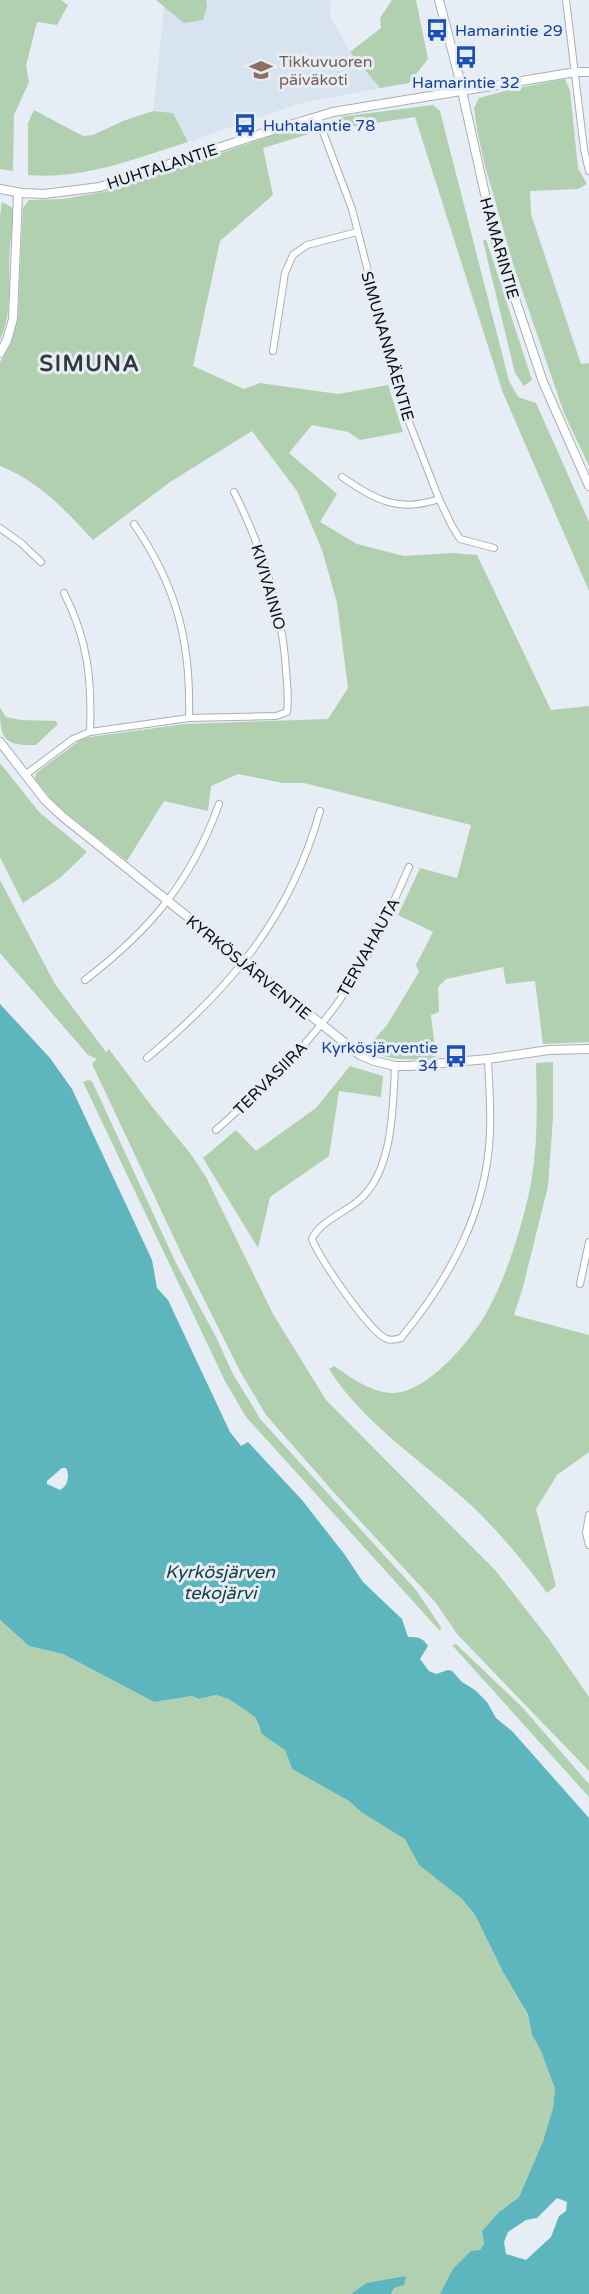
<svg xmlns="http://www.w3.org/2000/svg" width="589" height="2294" font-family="'Varela Round',sans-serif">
	<rect width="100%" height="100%" fill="#e7edf4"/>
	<path fill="#d7e3ef" d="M 165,0 L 331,0 L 330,16 L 350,52 L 380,88 L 298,104 L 188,142 L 173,113 L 153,111 Z"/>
	<path fill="#b1d0b0" d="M 0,0 L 61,0 L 68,5 L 57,25 L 37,22 L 26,66 L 29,82 L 14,115 L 13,171 L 0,169 Z
		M 156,0 L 206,0 L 207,6 L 203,20 L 184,23 Z
		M 392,0 L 416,0 L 428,59 L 409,83 L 380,88 L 350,52 L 381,28 L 380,18 Z
		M 565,79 L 570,91 L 578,168 L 587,184 L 578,189 L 530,191 L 531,214 L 581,364 L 589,363 L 589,466 L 564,413 L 514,267 L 485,166 L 477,130 L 474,108 L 479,98 L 512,89 Z
		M 433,105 L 440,111 L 509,381 L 518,397 L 536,403 L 589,522 L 589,591 L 503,393 L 415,117 L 336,129 L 339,117 Z
		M 34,110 L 83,136 L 93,135 L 123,121 L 153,111 L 173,113 L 188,142 C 136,158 84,180 28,175 L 28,123 Z
		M 305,124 L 309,134 L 263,148 L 273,195 L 220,241 L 193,366 L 244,389 L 260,383 L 338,394 L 388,385 L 403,432 L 360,440 L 348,432 L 312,425 L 289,453 L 337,494 L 320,522 L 357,544 L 404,556 L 452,553 L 477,555 L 551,710 L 589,706 L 589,1042 L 543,1044 L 535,981 L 506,984 L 503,967 L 446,979 L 438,987 L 439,1012 L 431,1015 L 436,1058 C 411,1060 389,1061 365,1050 L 387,1025 L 419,972 L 416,965 L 433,932 L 398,915 L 420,868 L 457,878 L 471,825 L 304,783 L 283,783 L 238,774 L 211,786 L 208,811 L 164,801 L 127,861 L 55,804 L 35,779 L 36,773 L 83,738 L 185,724 L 328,719 L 348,688 L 337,603 L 322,550 L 297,491 L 252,431 L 170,482 L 93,540 C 66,511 39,481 0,466 L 0,362 L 10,345 L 18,318 L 23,208 L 29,200 L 63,199 L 114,190 Z
		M 2,202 L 13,208 C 14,221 11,233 10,246 C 7,278 14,310 0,340 L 0,216 Z
		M 486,239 L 532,380 L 524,386 L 515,373 L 483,241 Z
		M 0,708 L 6,717 L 21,720 L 56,721 L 58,724 L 36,745 C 3,746 0,738 0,708 Z
		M 0,763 L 39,812 L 87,852 L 60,878 L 23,903 L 0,857 Z
		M 0,880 L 55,984 L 106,1052 L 109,1049 L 153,1108 L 190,1153 L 206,1177 L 273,1314 L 326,1400 L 496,1571 L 549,1639 L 589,1697 L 589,1771 L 457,1634 L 436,1603 L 337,1496 L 266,1415 L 240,1371 L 184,1259 L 92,1064 L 97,1059 L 88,1055 L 0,953 Z
		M 553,1062 L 553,1118 L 548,1186 L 523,1287 L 514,1315 L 589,1335 L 589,1452 L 557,1475 L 536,1509 L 556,1586 L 547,1593 C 524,1562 500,1533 472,1506 C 424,1462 364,1425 329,1369 L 334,1366 C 352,1378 368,1391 391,1393 C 428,1395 478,1333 492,1302 C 509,1269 526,1214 532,1177 C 538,1139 537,1101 536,1063 Z
		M 350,1066 L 383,1076 L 381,1097 L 339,1091 L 329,1156 L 270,1197 L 258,1248 L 203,1158 L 236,1130 L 256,1151 L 316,1108 Z
		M 88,1080 L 92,1081 L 176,1263 L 216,1337 L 233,1374 L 261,1420 L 416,1590 L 441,1627 L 440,1631 L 246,1417 L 225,1381 L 83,1082 Z
		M 0,1620 L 29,1646 L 63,1654 L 154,1702 L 192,1696 L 199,1699 L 216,1695 L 229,1699 L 255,1717 L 259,1729 L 285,1750 L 292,1769 L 349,1801 L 361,1812 L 405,1838 L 419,1865 L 462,1899 L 475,1915 L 503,1972 L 528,2016 L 532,2035 L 541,2051 L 555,2089 L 553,2108 L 543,2141 L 519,2197 L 499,2212 L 482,2231 L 484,2244 L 480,2250 L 452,2270 L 440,2294 L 391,2294 L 394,2288 L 385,2280 L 366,2283 L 351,2294 L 0,2294 Z
		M 456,1644 L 522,1707 L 589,1784 L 589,1797 L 452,1645 Z"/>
	<path fill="#5db6be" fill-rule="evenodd" d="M 0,1004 L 50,1058 L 72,1089 L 152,1260 L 157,1288 L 168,1300 L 230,1432 L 241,1446 L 248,1442 L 302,1500 L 345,1555 L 363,1582 L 402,1619 L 408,1637 C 418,1637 422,1637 428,1646 L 420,1659 L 429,1671 L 436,1674 L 448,1670 L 452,1671 L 462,1682 L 475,1690 L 487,1702 L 496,1718 L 512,1731 L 589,1818 L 589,2294 L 440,2294 L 452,2270 L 471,2251 L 480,2250 L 484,2244 L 482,2231 L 499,2212 L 519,2197 L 543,2141 L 553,2108 L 555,2089 L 541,2051 L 532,2035 L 528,2015 L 503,1972 L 475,1915 L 462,1899 L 419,1865 L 405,1839 L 361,1812 L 349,1801 L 292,1769 L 285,1750 L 262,1734 L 255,1717 L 229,1699 L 216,1695 L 199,1699 L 192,1696 L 154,1702 L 63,1654 L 29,1646 L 0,1620 ZM 62,1468 L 66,1468 C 70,1476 68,1486 60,1490 L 47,1484 L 47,1481 ZM 557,2198 L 567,2202 L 566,2211 L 559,2216 L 551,2237 L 526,2260 L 506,2254 L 504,2242 L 508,2232 L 526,2220 L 537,2218 Z
		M 406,2276 L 404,2285 L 394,2288 L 391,2294 L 351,2294 L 366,2283 Z"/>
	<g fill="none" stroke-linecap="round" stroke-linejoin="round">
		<g stroke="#a9afb5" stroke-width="8">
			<path id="street" d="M 566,0 L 584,149 L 589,171
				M 317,116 L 352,209 L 402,404 L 439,499 L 452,526 L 460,539 L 494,548
				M 273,351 L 285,273 L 293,255 L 307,245 L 357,232
				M 342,477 C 376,500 398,513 439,499
				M 134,524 C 177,587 191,642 189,718
				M 0,528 L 21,543 L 41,562
				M 64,593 C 88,640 92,680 90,732
				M 25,775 L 73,739 L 90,732 L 189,718 L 276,716 L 287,712 C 289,698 287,684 286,670 C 282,607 262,548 234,492
				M 85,980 C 150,930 191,882 219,804
				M 147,1058 C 231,988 290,918 320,811
				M 395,1066 C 393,1108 393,1173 358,1201 C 344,1213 319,1222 312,1239 C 318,1257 371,1334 387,1339 C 392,1341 396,1339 401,1338 C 450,1278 487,1211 490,1132 C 491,1108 489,1083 488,1059
				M 216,1130 C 261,1090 304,1050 339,1001 C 368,960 389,913 409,867
				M 580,1284 L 589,1242
				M 589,1515 L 586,1533 L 589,1545"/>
		</g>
		<g stroke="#a9afb5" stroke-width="10">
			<path id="secondary" d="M 439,0 L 458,73 L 495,239 L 543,382 L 589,486
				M 0,189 L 22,193 L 44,194 L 100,187 L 254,136 L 333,112 L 576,72 L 589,72
				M 0,353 L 7,340 L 13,319 L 18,193
				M 0,742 L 45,800 L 62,816 L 360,1055 L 374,1061 L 395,1066 L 410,1066 L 488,1059 L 549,1050 L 589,1049"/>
		</g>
		<use href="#street" stroke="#fff" stroke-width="6"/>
		<use href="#secondary" stroke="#fff" stroke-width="8"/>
	</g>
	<defs>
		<g id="bus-bare" transform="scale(1.8)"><path d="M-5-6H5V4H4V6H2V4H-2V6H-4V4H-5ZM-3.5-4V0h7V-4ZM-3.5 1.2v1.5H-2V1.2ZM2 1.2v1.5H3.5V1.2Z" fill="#1a4fb4" stroke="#e7edf4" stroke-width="2.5" paint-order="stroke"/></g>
		<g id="school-bare" transform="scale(1.8)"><path d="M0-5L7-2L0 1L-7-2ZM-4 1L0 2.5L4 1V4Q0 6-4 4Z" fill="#8d6e63" stroke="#e7edf4" stroke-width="2.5" paint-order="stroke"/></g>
	</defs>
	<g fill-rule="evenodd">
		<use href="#bus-bare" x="437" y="30"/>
		<use href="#bus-bare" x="466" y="57"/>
		<use href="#school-bare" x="261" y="70"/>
		<use href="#bus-bare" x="245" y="125"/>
		<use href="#bus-bare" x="456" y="1056"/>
	</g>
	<g text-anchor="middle" stroke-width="6" stroke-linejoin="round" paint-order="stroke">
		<g font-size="16" fill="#164399" stroke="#e7edf4" text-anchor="start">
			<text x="455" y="36">Hamarintie 29</text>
			<text x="466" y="88" text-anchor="middle">Hamarintie 32</text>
			<text x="263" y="131">Huhtalantie 78</text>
			<text x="438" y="1053" text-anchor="end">Kyrkösjärventie<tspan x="438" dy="18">34</tspan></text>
		</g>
		<g font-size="16" fill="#785e54" stroke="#e7edf4" text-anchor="start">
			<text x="279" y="67">Tikkuvuoren<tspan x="279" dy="18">päiväkoti</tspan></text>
		</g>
		<g font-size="16" fill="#0e1013" stroke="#e7edf4">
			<text transform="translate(162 166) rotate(-18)" y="6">HUHTALANTIE</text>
			<text transform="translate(500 248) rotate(74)" y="6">HAMARINTIE</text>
			<text transform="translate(388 346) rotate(74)" y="6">SIMUNANMÄENTIE</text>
			<text transform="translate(269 587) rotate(74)" y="6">KIVIVAINIO</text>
			<text transform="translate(368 947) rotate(-61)" y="6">TERVAHAUTA</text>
			<text transform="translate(249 967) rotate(39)" y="6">KYRKÖSJÄRVENTIE</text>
			<text transform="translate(270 1078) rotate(-45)" y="6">TERVASIIRA</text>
		</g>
		<g font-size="18" font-style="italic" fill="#194347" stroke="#e7edf4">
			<text x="220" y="1578">Kyrkösjärven<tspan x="220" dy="21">tekojärvi</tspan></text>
		</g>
		<g font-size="22" font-weight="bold" letter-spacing="1.5" fill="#34393e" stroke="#e7edf4">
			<text x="90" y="371">SIMUNA</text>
		</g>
	</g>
</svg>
